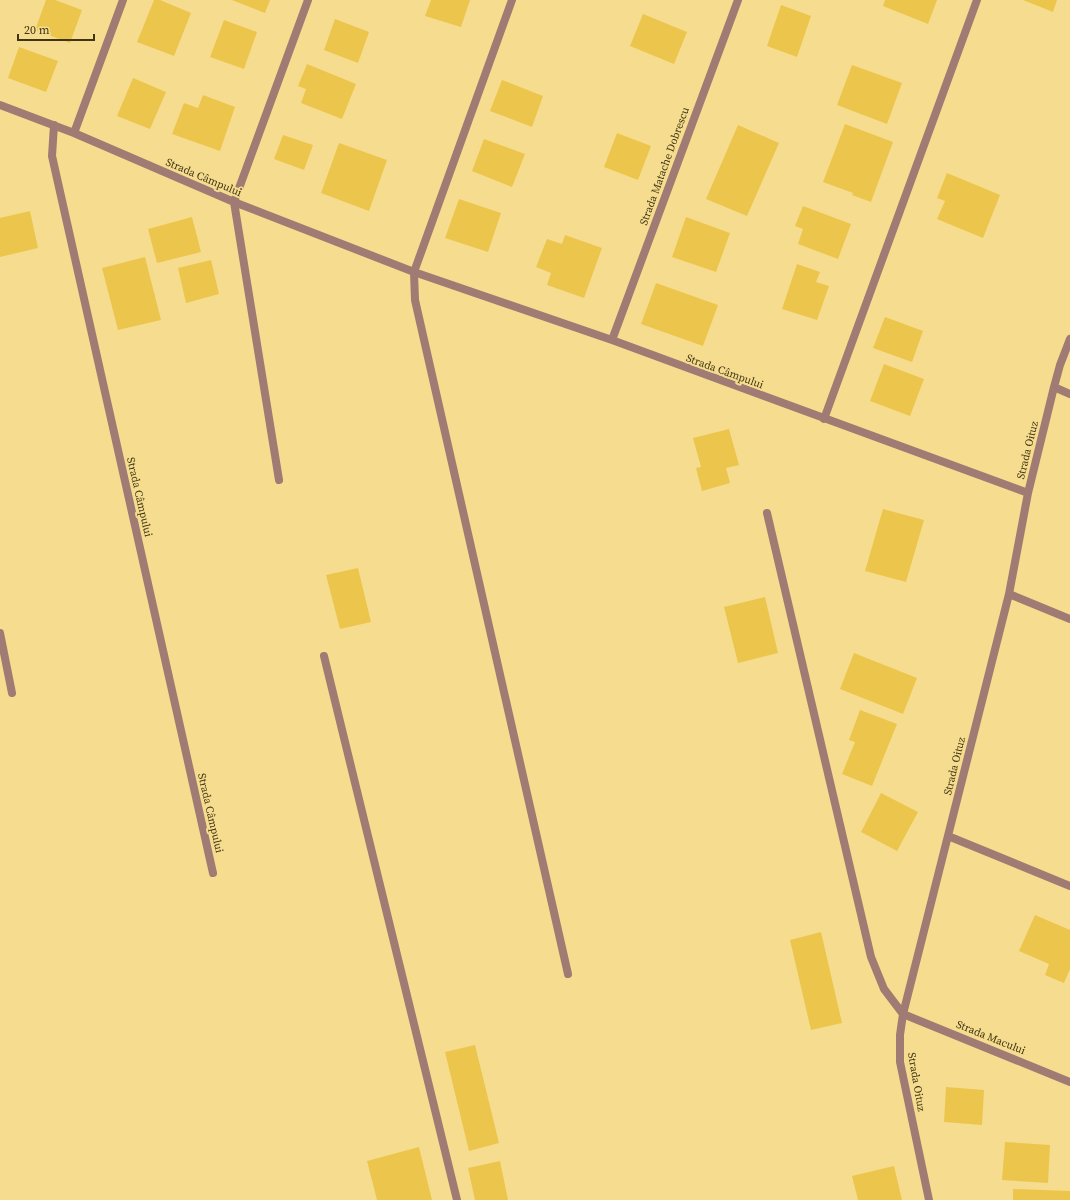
<svg xmlns="http://www.w3.org/2000/svg" width="1070" height="1200" font-family="'Source Serif 4',serif">
	<rect width="100%" height="100%" fill="#f6dc8e"/>
	<path fill="#ecc64c" d="M 46,0 L 55,0 L 82,10 L 70,43 L 35,30 Z
		M 154,0 L 160,0 L 191,13 L 174,56 L 137,42 Z
		M 232,0 L 270,0 L 265,13 Z
		M 431,0 L 470,0 L 461,27 L 425,16 Z
		M 885,0 L 937,0 L 928,24 L 883,6 Z
		M 1023,0 L 1057,0 L 1053,12 Z
		M 781,5 L 811,16 L 797,57 L 767,46 Z
		M 643,14 L 687,32 L 674,64 L 630,46 Z
		M 335,19 L 369,32 L 358,63 L 324,50 Z
		M 224,20 L 257,32 L 244,69 L 210,57 Z
		M 19,47 L 58,61 L 46,92 L 8,78 Z
		M 307,64 L 356,84 L 342,119 L 301,103 L 306,89 L 298,86 Z
		M 852,65 L 902,83 L 887,124 L 837,105 Z
		M 133,78 L 166,92 L 150,129 L 117,116 Z
		M 502,80 L 543,96 L 532,127 L 490,111 Z
		M 203,95 L 235,107 L 220,151 L 172,134 L 184,103 L 198,108 Z
		M 845,124 L 893,142 L 871,202 L 852,195 L 853,193 L 823,182 Z
		M 738,125 L 779,143 L 747,216 L 706,199 Z
		M 617,133 L 651,146 L 638,180 L 604,167 Z
		M 283,135 L 313,145 L 304,170 L 274,159 Z
		M 484,139 L 525,154 L 512,187 L 472,171 Z
		M 339,143 L 387,160 L 369,211 L 321,193 Z
		M 947,173 L 1000,195 L 983,238 L 937,219 L 945,201 L 937,198 Z
		M 459,199 L 501,213 L 488,252 L 445,238 Z
		M 803,206 L 851,224 L 838,259 L 798,244 L 803,229 L 795,226 Z
		M 30,211 L 38,248 L 0,257 L 0,218 Z
		M 192,217 L 201,252 L 157,263 L 148,229 Z
		M 686,217 L 730,233 L 716,272 L 672,257 Z
		M 565,235 L 602,248 L 584,298 L 547,285 L 551,273 L 536,267 L 547,239 L 562,244 Z
		M 145,257 L 161,320 L 118,330 L 102,268 Z
		M 211,260 L 219,294 L 186,303 L 178,268 Z
		M 797,264 L 820,272 L 816,282 L 829,286 L 817,320 L 782,309 Z
		M 656,283 L 718,305 L 703,346 L 641,324 Z
		M 885,317 L 923,331 L 912,362 L 873,348 Z
		M 884,364 L 924,379 L 910,416 L 870,401 Z
		M 729,429 L 739,465 L 726,468 L 730,483 L 702,491 L 696,468 L 701,467 L 693,438 Z
		M 883,509 L 924,520 L 906,582 L 865,571 Z
		M 358,568 L 371,622 L 340,629 L 326,575 Z
		M 765,597 L 778,653 L 738,663 L 724,607 Z
		M 854,653 L 917,678 L 903,714 L 840,689 Z
		M 860,710 L 897,724 L 872,786 L 842,774 L 855,742 L 849,740 Z
		M 881,793 L 918,812 L 897,851 L 861,832 Z
		M 1035,915 L 1070,930 L 1070,969 L 1064,983 L 1045,975 L 1049,964 L 1019,951 Z
		M 821,932 L 842,1023 L 811,1030 L 790,940 Z
		M 475,1045 L 499,1143 L 469,1151 L 445,1052 Z
		M 946,1087 L 984,1090 L 982,1125 L 944,1122 Z
		M 1005,1142 L 1050,1145 L 1048,1183 L 1002,1180 Z
		M 419,1147 L 432,1200 L 377,1200 L 367,1161 Z
		M 500,1161 L 508,1200 L 475,1200 L 468,1168 Z
		M 894,1166 L 902,1200 L 858,1200 L 852,1176 Z
		M 1013,1189 L 1070,1191 L 1070,1200 L 1013,1200 Z"/>
	<g fill="none" stroke-linecap="round" stroke-linejoin="round">
		<path stroke="#9f7b74" stroke-width="8" d="M 512,0 L 414,272 L 415,300 L 568,974
			M 0,105 L 74,133 L 234,202 L 414,272 L 612,340 L 1028,493
			M 54,125 L 52,156 L 213,873
			M 74,133 L 123,0
			M 612,340 L 738,0
			M 1054,387 L 1070,394
			M 824,419 L 977,0
			M 279,480 L 234,202 L 308,0
			M 767,513 L 871,957 L 884,989 L 903,1014 L 1070,1082
			M 1009,594 L 1070,619
			M 0,633 L 12,693
			M 324,656 L 457,1200
			M 948,836 L 1070,886
			M 929,1200 L 900,1062 L 900,1035 L 903,1014 L 1009,594 L 1028,493 L 1054,387 L 1060,365 L 1070,339"/>
	</g>
	<g text-anchor="middle" stroke-width="4" stroke-linejoin="round" paint-order="stroke">
		<g font-size="11" fill="#403615" stroke="#f6dc8e">
			<text transform="translate(664 166) rotate(-70)" y="4">Strada Matache Dobrescu</text>
			<text transform="translate(204 177) rotate(23)" y="4">Strada Câmpului</text>
			<text transform="translate(725 371) rotate(20)" y="4">Strada Câmpului</text>
			<text transform="translate(1027 450) rotate(-76)" y="4">Strada Oituz</text>
			<text transform="translate(140 497) rotate(77)" y="4">Strada Câmpului</text>
			<text transform="translate(954 766) rotate(-76)" y="4">Strada Oituz</text>
			<text transform="translate(211 813) rotate(77)" y="4">Strada Câmpului</text>
			<text transform="translate(991 1037) rotate(22)" y="4">Strada Macului</text>
			<text transform="translate(917 1082) rotate(80)" y="4">Strada Oituz</text>
		</g>
	</g>
	<path d="M18 34v6h76v-6" fill="none" stroke="#403615" stroke-width="2"/>
	<text x="24" y="34" font-size="12" fill="#403615" stroke="#f6dc8e" stroke-width="3" paint-order="stroke">20 m</text>
</svg>
